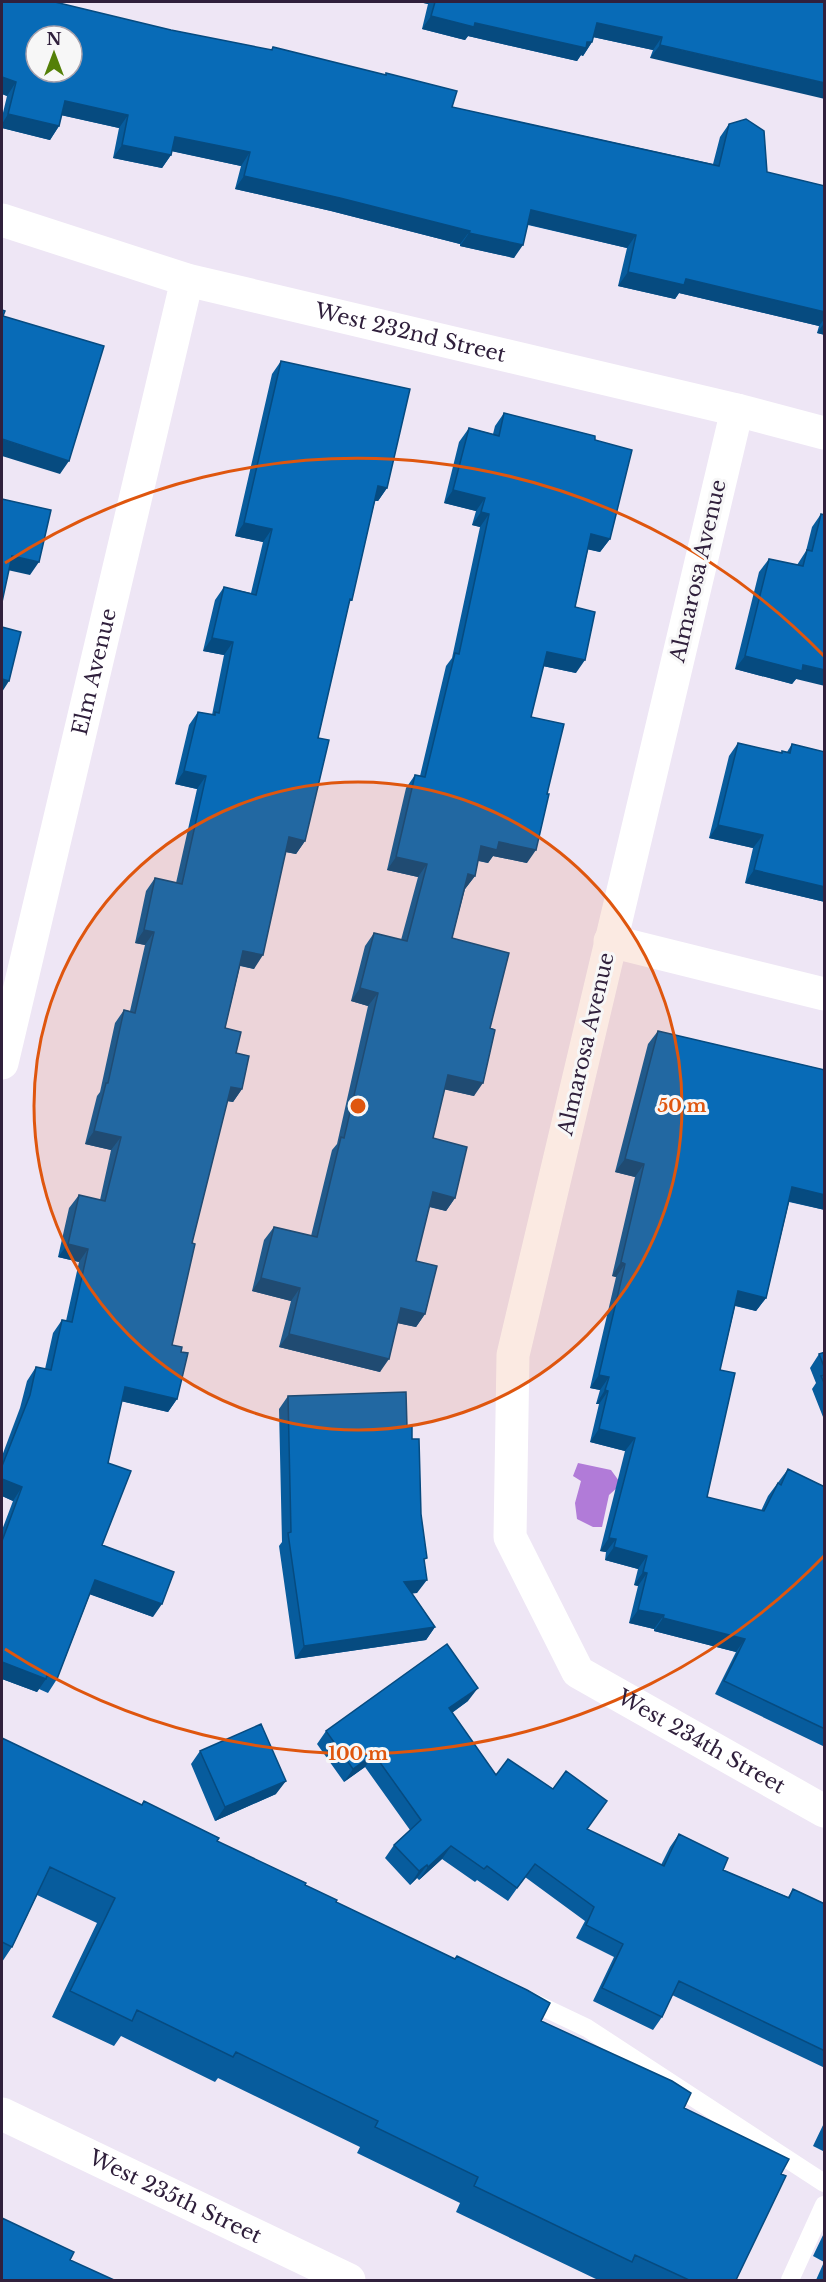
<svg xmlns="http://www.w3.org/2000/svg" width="826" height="2282" font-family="'Libre Baskerville',serif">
	<rect width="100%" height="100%" fill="#eee6f5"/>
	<path fill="#b17bd8" d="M 578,1463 L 611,1470 L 619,1481 L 618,1487 L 609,1495 L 602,1527 L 593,1527 L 577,1519 L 575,1503 L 581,1481 L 573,1476 Z"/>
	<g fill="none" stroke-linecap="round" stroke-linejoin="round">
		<path stroke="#fff" stroke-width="18" d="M 526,1999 L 587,2028 L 824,2183
			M 790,2280 L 824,2205"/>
		<g stroke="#fff" stroke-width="33">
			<path id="s1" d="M 2,220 L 187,280 L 737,410 L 824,433"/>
			<path id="s2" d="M 737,410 L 513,1355 L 510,1537 L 578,1672 L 824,1811"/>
			<path d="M 610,941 L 824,994"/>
			<path id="s3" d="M 2,1063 L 187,280"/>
		</g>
		<path stroke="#fff" stroke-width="33" id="s4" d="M 2,2114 L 349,2280"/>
	</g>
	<path fill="#075c9d" d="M 2,2 L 171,30 L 271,50 L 273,47 L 385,75 L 386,73 L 452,107 L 713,164 L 720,137 L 729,124 L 767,172 L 825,186 L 825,335 L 817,333 L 819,326 L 679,293 L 675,299 L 618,286 L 627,248 L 528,225 L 514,258 L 460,246 L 460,244 L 331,211 L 235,189 L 241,166 L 172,151 L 171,155 L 162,168 L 113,158 L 119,128 L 61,115 L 59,126 L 50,140 L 2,128 L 2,117 L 7,96 L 2,94 Z
		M 419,2 L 825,2 L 650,58 L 653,50 L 593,37 L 592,42 L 583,56 L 581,55 L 577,61 L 468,36 L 465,40 L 422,29 L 428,4 Z
		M 281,361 L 387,488 L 378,501 L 375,501 L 349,604 L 318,738 L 305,841 L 296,854 L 286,852 L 254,969 L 240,966 L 225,1028 L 236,1053 L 242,1089 L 233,1102 L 227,1101 L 192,1243 L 172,1345 L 181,1352 L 177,1399 L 168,1412 L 121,1401 L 108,1463 L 102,1545 L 153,1617 L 90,1594 L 57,1679 L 48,1693 L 39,1689 L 37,1692 L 2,1679 L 2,1530 L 13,1501 L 2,1496 L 2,1456 L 20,1408 L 27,1381 L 36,1367 L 45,1369 L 53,1333 L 62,1320 L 66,1321 L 79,1262 L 58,1257 L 69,1208 L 79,1195 L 100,1200 L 111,1150 L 85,1144 L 97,1096 L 100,1092 L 115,1023 L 124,1010 L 130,1011 L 145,945 L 135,943 L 146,891 L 155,878 L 176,883 L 197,789 L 175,784 L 189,725 L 198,712 L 212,715 L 224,655 L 203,651 L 215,600 L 224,587 L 251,593 L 263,542 L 235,536 L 272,374 Z
		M 504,413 L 595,440 L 610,539 L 600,552 L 588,549 L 575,607 L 576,673 L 543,666 L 531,717 L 527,863 L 493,856 L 488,863 L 478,861 L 475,876 L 465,889 L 452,938 L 490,1028 L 474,1096 L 444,1089 L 433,1138 L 455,1198 L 446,1211 L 429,1207 L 416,1261 L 425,1314 L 416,1327 L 398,1323 L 380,1372 L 279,1347 L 291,1301 L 252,1291 L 264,1240 L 274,1227 L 311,1236 L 332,1150 L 337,1144 L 368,1006 L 351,1001 L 365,946 L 374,933 L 401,940 L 418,877 L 387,870 L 406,788 L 415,775 L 420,776 L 446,666 L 452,658 L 480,527 L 472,525 L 476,511 L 444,503 L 459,442 L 469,428 L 493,434 L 495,426 Z
		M 821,514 L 796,679 L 792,684 L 735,669 L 759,572 L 769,559 L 797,565 L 806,551 L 812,527 Z
		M 738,743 L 781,753 L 782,751 L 787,752 L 792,744 L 825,752 L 825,902 L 745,883 L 753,848 L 709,838 L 729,756 Z
		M 658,1031 L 825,1070 L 825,1210 L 789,1202 L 766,1298 L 756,1311 L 735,1306 L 720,1370 L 707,1497 L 761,1511 L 768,1496 L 788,1469 L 825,1487 L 825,1747 L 715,1694 L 736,1652 L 654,1631 L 654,1629 L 629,1623 L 638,1586 L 634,1585 L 638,1569 L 605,1560 L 606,1552 L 600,1551 L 625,1451 L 590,1442 L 599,1404 L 596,1404 L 600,1390 L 590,1388 L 616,1277 L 612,1276 L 635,1177 L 615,1172 L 648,1044 Z
		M 825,1352 L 825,1422 L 812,1389 L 816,1383 L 810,1368 L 819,1354 Z
		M 288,1396 L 407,1427 L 412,1439 L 421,1514 L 424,1562 L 417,1593 L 412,1593 L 435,1627 L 426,1640 L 295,1659 L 279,1546 L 282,1542 L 279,1409 Z
		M 468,1701 L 452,1713 L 496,1775 L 587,1829 L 661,1865 L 670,1847 L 679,1834 L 723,1870 L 788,1897 L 793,1889 L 825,1904 L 825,2068 L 672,1995 L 662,2017 L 653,2030 L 593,2001 L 614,1957 L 576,1938 L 585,1921 L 525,1877 L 508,1901 L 477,1880 L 475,1882 L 442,1859 L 419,1880 L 417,1878 L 410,1885 L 385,1858 L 394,1845 L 410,1830 L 365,1767 L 344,1782 L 317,1744 L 326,1731 Z
		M 2,1738 L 141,1805 L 144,1801 L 217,1841 L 305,1885 L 336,1902 L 455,1959 L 457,1956 L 541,2021 L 684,2108 L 781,2174 L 736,2280 L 598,2280 L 456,2212 L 460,2203 L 357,2153 L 360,2147 L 218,2078 L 215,2082 L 121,2036 L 114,2046 L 52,2017 L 97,1923 L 37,1895 L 12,1947 L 2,1962 Z
		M 200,1751 L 276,1794 L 215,1821 L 191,1764 Z
		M 825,2121 L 825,2152 L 813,2146 Z
		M 825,2231 L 825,2280 L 816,2280 L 824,2262 L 813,2256 Z"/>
	<path fill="#064b80" d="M 419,2 L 430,2 L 428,4 Z
		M 431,16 L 475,23 L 592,42 L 583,56 L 581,55 L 577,61 L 468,36 L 465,40 L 422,29 Z
		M 597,23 L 662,37 L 653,50 L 588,36 Z
		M 660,45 L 825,83 L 825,99 L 650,58 Z
		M 2,77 L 16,82 L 7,96 L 2,94 Z
		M 65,101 L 128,115 L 119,128 L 56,114 Z
		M 8,114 L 59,126 L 50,140 L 2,128 L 2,124 Z
		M 175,137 L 250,152 L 241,166 L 166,150 Z
		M 122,145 L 171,155 L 162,168 L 113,158 Z
		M 244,176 L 340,198 L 470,231 L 460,244 L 331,211 L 235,189 Z
		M 531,210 L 636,235 L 627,248 L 522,223 Z
		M 469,233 L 523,245 L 514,258 L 460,246 Z
		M 628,272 L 686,279 L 825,312 L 825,318 L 819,326 L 679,293 L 675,299 L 618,286 Z
		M 825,322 L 825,335 L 817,333 Z
		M 2,439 L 69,461 L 60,474 L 2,456 Z
		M 378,486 L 387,488 L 378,501 L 369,499 Z
		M 453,490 L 485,498 L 476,511 L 444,503 Z
		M 481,512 L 489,514 L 480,527 L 472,525 Z
		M 244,523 L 272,529 L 263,542 L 235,536 Z
		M 591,534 L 610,539 L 600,552 L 581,548 Z
		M 12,556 L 39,562 L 30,575 L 3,569 Z
		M 212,638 L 233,642 L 224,655 L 203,651 Z
		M 547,652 L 585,660 L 576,673 L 538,665 Z
		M 745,656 L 803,665 L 825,670 L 825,686 L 796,679 L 792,684 L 735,669 Z
		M 2,679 L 9,681 L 2,692 Z
		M 184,771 L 206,776 L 197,789 L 175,784 Z
		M 718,825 L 763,835 L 753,848 L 709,838 Z
		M 289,837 L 305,841 L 296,854 L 280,851 Z
		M 499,842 L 536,850 L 527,863 L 493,856 L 488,863 L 472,859 L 481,846 Z
		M 396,857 L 427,864 L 418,877 L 387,870 Z
		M 754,870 L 825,887 L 825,902 L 745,883 Z
		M 468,874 L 475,876 L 465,889 L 459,887 Z
		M 144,930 L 154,932 L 145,945 L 135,943 Z
		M 243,951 L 263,955 L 254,969 L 234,964 Z
		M 360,988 L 378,993 L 368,1006 L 351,1001 Z
		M 448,1075 L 483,1083 L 474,1096 L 438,1088 Z
		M 231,1087 L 242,1089 L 233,1102 L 222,1100 Z
		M 94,1131 L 121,1137 L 111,1150 L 85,1144 Z
		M 625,1159 L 644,1164 L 635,1177 L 615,1172 Z
		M 792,1187 L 825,1195 L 825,1210 L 783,1200 Z
		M 433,1192 L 455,1198 L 446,1211 L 423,1205 Z
		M 68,1244 L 88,1249 L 79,1262 L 58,1257 Z
		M 621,1262 L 625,1264 L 616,1277 L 612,1276 Z
		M 261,1278 L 300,1288 L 291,1301 L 252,1291 Z
		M 738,1291 L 766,1298 L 756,1311 L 729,1304 Z
		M 401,1308 L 425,1314 L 416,1327 L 392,1322 Z
		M 289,1334 L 389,1359 L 380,1372 L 279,1347 Z
		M 599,1375 L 609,1377 L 600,1390 L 590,1388 Z
		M 125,1387 L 177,1399 L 168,1412 L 116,1400 Z
		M 605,1390 L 608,1391 L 599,1404 L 596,1404 Z
		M 599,1429 L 635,1438 L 625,1451 L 590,1442 Z
		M 2,1479 L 22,1487 L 13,1501 L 2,1496 Z
		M 609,1538 L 616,1539 L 606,1552 L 600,1551 Z
		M 614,1547 L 647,1556 L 638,1569 L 605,1560 Z
		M 643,1572 L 647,1573 L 638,1586 L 634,1585 Z
		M 95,1580 L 162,1604 L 153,1617 L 86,1593 Z
		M 427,1580 L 417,1593 L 395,1596 L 404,1582 Z
		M 638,1610 L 664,1615 L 654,1629 L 629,1623 Z
		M 663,1618 L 745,1639 L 736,1652 L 654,1631 Z
		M 435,1627 L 426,1640 L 295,1659 L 304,1646 Z
		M 2,1662 L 46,1679 L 37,1692 L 2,1679 Z
		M 478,1688 L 468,1701 L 440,1721 L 449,1708 Z
		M 374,1754 L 365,1767 L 344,1782 L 353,1769 Z
		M 286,1781 L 276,1794 L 215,1821 L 225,1807 Z
		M 451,1846 L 442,1859 L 419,1880 L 428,1867 Z
		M 427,1865 L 417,1878 L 410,1885 L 419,1871 Z"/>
	<path fill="#086bb7" stroke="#064b80" stroke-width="1.5" fill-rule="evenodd" d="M 2,2 L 55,2 L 171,30 L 272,50 L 273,47 L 386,75 L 386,73 L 457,91 L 452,107 L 719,166 L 729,124 L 746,119 L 764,131 L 767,172 L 825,186 L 825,312 L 686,279 L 684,285 L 628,272 L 636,235 L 531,210 L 523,245 L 469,233 L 470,231 L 340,198 L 244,176 L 250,152 L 175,137 L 171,155 L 122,145 L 128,115 L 65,101 L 59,126 L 8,114 L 16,82 L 2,77 ZM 36,36 L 72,36 L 72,72 L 36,72 Z
		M 435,2 L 825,2 L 825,83 L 660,45 L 662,37 L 597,23 L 592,42 L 587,42 L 586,48 L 475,23 L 474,27 L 431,16 Z
		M 2,310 L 5,311 L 3,316 L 104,346 L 69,461 L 2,439 Z
		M 281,361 L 410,389 L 387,488 L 378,486 L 352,600 L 350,599 L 318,738 L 329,740 L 305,841 L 289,837 L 263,955 L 243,951 L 225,1028 L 241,1032 L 236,1053 L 249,1056 L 242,1089 L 231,1087 L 192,1243 L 195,1244 L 172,1345 L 182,1347 L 181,1352 L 188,1353 L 177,1399 L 125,1387 L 108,1463 L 131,1471 L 102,1545 L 174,1572 L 162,1604 L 95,1580 L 57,1679 L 47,1675 L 46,1679 L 2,1662 L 2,1541 L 22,1487 L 2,1479 L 2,1466 L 30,1395 L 36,1367 L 51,1370 L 62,1320 L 72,1322 L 88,1249 L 68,1244 L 79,1195 L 105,1201 L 121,1137 L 94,1131 L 106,1083 L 108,1083 L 124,1010 L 135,1013 L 154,932 L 144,930 L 155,878 L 182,884 L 206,776 L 184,771 L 198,712 L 215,715 L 215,712 L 219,713 L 233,642 L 212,638 L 224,587 L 256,595 L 272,529 L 244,523 Z
		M 504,413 L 595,436 L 595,440 L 632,450 L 610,539 L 591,534 L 575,607 L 595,612 L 585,660 L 547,652 L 531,717 L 564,724 L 547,794 L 549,794 L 536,850 L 499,842 L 497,850 L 481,846 L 475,876 L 468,874 L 452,938 L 509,953 L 490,1028 L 495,1030 L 483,1083 L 448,1075 L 433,1138 L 467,1147 L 455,1198 L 433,1192 L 416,1261 L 437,1266 L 425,1314 L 401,1308 L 389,1359 L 289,1334 L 300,1288 L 261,1278 L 274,1227 L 317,1237 L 341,1137 L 344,1138 L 378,993 L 360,988 L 374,933 L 407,941 L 427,864 L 396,857 L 415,775 L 425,777 L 455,653 L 459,654 L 489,514 L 481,512 L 485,498 L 453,490 L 469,428 L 499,436 Z
		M 2,499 L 51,510 L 39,562 L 12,556 L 2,602 Z
		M 821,514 L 825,515 L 825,670 L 803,665 L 802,671 L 745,656 L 769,559 L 803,566 L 807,550 L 812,551 Z
		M 2,627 L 21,632 L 9,681 L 2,679 Z
		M 738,743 L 782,753 L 782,751 L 790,753 L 792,744 L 825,752 L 825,887 L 754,870 L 763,835 L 718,825 Z
		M 658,1031 L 825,1070 L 825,1195 L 792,1187 L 766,1298 L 738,1291 L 720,1370 L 735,1373 L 707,1497 L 764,1511 L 778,1483 L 781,1485 L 788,1469 L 825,1487 L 825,1729 L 724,1681 L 745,1639 L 663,1618 L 664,1615 L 638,1610 L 647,1573 L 643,1572 L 647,1556 L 614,1547 L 616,1539 L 609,1538 L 635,1438 L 599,1429 L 608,1391 L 605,1390 L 609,1377 L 599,1375 L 625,1264 L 621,1262 L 644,1164 L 625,1159 Z
		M 825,1352 L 825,1369 L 819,1354 Z
		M 825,1375 L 825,1385 L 821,1376 Z
		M 406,1392 L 407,1427 L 412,1426 L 412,1439 L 419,1439 L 421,1514 L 427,1558 L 424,1559 L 427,1580 L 404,1582 L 435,1627 L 304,1646 L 288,1533 L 291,1532 L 288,1396 Z
		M 447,1644 L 478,1688 L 449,1708 L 496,1775 L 508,1759 L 553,1789 L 566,1771 L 607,1801 L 587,1829 L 664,1866 L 679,1834 L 728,1858 L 723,1870 L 789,1898 L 793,1889 L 825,1904 L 825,2051 L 679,1981 L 662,2017 L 602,1988 L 623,1944 L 586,1925 L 594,1907 L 535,1864 L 517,1888 L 487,1866 L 484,1869 L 451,1846 L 428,1867 L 427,1865 L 419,1871 L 394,1845 L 421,1820 L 374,1754 L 353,1769 L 326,1731 Z
		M 261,1724 L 286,1781 L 225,1807 L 200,1751 Z
		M 2,1738 L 142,1805 L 144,1801 L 219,1838 L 217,1841 L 306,1883 L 305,1885 L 337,1900 L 336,1902 L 455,1959 L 457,1956 L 527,1990 L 550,2003 L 541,2021 L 672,2081 L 691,2093 L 684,2108 L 789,2159 L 781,2174 L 786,2176 L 736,2280 L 689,2280 L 635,2255 L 632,2262 L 474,2186 L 478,2177 L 375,2127 L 378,2121 L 236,2052 L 233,2057 L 137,2010 L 132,2021 L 70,1991 L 115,1898 L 50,1867 L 12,1947 L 2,1942 Z
		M 2,2218 L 74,2252 L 70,2260 L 114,2280 L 2,2280 Z"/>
	<circle cx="358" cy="1106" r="324" fill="#df560e" fill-opacity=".12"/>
	<g fill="none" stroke="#df560e" stroke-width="3">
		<circle cx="358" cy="1106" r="324"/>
		<path d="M824 1556A648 648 0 0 1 5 1649M5 563A648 648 0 0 1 824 656"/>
	</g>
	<g text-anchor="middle" stroke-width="6" stroke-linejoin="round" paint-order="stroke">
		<g font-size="21" fill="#30203c" stroke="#f7f7f7">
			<text dy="7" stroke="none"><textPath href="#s1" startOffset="424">West 232nd Street</textPath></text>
			<text transform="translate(698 571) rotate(-77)" y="7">Almarosa Avenue</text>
			<text dy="7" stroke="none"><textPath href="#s3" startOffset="402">Elm Avenue</textPath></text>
			<text transform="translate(586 1044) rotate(-77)" y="7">Almarosa Avenue</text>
			<text dy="7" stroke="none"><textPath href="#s2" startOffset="1446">West 234th Street</textPath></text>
			<text dy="7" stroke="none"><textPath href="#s4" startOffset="192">West 235th Street</textPath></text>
		</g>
	</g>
	<circle cx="358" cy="1106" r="9" fill="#df560e" stroke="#f7f7f7" stroke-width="3"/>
	<g font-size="18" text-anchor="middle" font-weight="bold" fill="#df560e" stroke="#f7f7f7" stroke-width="6" stroke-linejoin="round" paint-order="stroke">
		<text x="682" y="1112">50 m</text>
		<text x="358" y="1760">100 m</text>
	</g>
	<rect width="826" height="2282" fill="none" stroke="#30203c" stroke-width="6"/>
	<g transform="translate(54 54)"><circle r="28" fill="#f7f7f7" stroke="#a7a1ac" stroke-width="1.5"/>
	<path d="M0-4.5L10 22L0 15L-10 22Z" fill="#548008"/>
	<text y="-9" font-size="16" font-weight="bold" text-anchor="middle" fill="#30203c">N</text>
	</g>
</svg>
